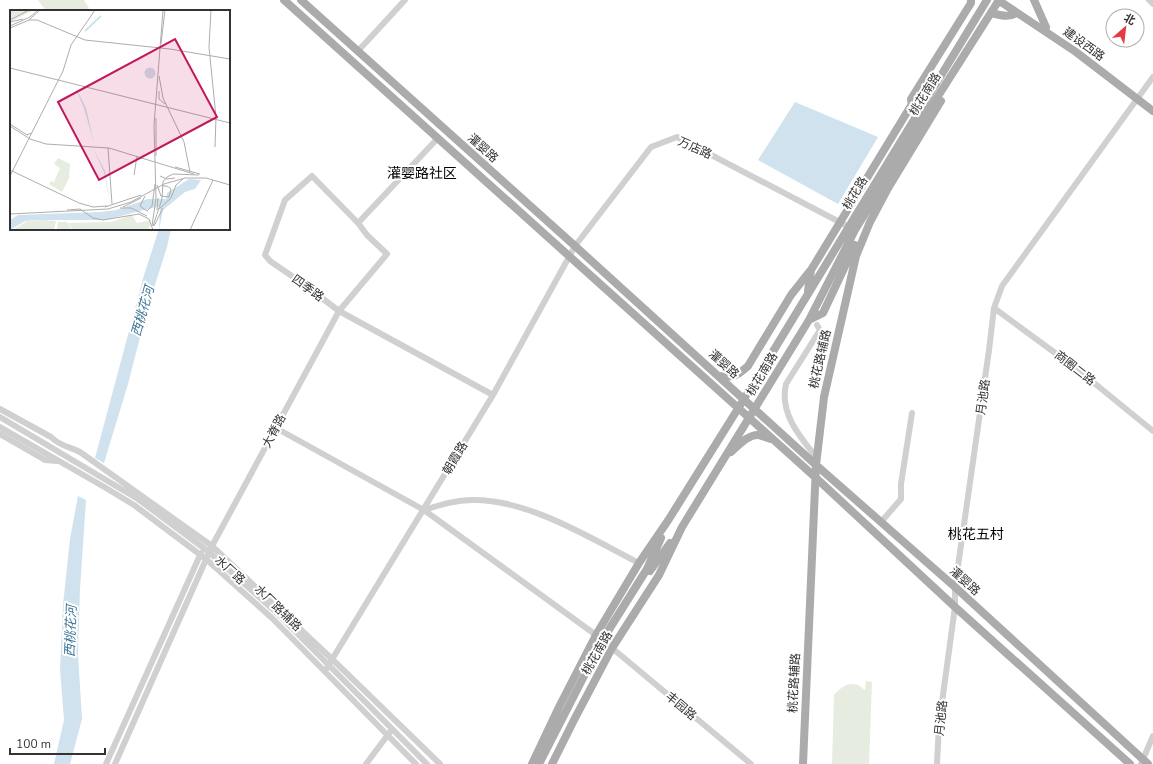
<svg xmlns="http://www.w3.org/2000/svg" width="1153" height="764" font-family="'Nunito Sans','Noto Sans SC',sans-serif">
	<rect width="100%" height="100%" fill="#fff"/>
	<path fill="#e6ecdf" d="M 38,0 L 84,0 L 89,8 L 85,11 L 46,11 Z
		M 866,681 L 872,682 L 869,764 L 832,764 L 834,695 C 838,690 846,683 854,684 C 858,684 862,688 865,690 Z"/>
	<path fill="#cfe2ee" d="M 795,102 L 878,137 L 838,204 L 758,160 Z
		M 159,229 L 171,229 L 167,247 L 147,310 L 128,384 L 104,463 L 95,458 L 144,275 Z
		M 78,496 L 86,500 L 80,589 L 78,654 L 82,719 L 70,764 L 54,764 L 64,720 L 60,669 L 63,605 L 70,539 Z"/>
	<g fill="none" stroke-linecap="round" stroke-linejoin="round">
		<path stroke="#d0d0d0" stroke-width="6" d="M 1149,0 L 1153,4
			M 358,51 L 405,0
			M 358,223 L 312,176 L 285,200 L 265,255 L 270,261 L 302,283 L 339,311 L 493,395
			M 994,308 L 1077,369 L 1153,431
			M 0,409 L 51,437 C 61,447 69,446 80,452 L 212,546 L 332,659 L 440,764
			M 0,417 L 138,499 L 209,552 L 277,613 L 427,764
			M 0,427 L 106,488 L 134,505 L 206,559 L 273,619 L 416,764
			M 276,428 L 424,510 L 596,635
			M 0,434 L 45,460 L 57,461
			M 817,458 C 800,437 779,413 786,384 L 820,330 L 817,325
			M 424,510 C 440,505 455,500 472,500 C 528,499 590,538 639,563
			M 881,522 L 901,499 L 901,484 L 912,413
			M 612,648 L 751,764
			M 325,671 L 493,395 L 575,246 L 651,147 L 677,137 L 849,227
			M 106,764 L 201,553
			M 115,764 L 212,546 L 339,311 L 387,254 L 367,235 L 358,223 L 438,138
			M 366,764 L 390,732
			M 937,764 L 939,724 L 955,607 L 955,587 L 989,350 L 994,308 L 1002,286 L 1153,77
			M 1141,764 L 1153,736"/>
		<path stroke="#ababab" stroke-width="8" d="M 284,0 L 815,477 L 955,607 L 1130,764
			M 301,0 L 575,246 L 816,465 L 955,587 L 1148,764
			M 998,0 L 1076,52 L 1153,111
			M 1034,0 L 1046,27
			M 995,14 C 1004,16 1009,17 1017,13
			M 912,108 L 911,99 L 971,3 L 971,0
			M 808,291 L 811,270 L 912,104
			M 809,320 L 823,313 L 855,245
			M 719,376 C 733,378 737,376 748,366 L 791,295 L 810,271
			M 731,452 C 738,446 748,434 759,435 C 763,436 767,438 771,439
			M 650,571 L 670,543
			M 532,764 L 559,707 L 596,635 L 639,563 L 669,519 L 744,399 L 987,0
			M 539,764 L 603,639 L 647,569 L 661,538
			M 552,764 L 574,720 L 612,648 L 659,575 L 682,527 L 809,320 L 855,230 L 921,123 L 999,0
			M 803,764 L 816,465 L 824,397 L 856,256 L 870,222 L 887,190 L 941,101"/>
	</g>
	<g text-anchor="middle" stroke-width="4" stroke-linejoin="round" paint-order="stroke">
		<g font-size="12" fill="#333" stroke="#fff">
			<text transform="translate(1084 44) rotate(36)" y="4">建设西路</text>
			<text transform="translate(925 94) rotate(-58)" y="4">桃花南路</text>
			<text transform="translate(483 148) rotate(42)" y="4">灌婴路</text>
			<text transform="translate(695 148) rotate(24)" y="4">万店路</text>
			<text transform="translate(855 193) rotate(-59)" y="4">桃花路</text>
			<text transform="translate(308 288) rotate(36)" y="4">四季路</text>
			<text transform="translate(820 359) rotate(-77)" y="4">桃花路辅路</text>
			<text transform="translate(724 364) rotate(42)" y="4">灌婴路</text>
			<text transform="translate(1075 368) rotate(38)" y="4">商圈二路</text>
			<text transform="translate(762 374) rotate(-59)" y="4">桃花南路</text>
			<text transform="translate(983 397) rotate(-82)" y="4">月池路</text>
			<text transform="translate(274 431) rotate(-62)" y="4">大脊路</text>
			<text transform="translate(455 458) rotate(-59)" y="4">朝霞路</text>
			<text transform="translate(230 570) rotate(42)" y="4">水厂路</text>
			<text transform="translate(965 581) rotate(42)" y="4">灌婴路</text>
			<text transform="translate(278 608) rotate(44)" y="4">水厂路辅路</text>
			<text transform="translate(597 653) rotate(-60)" y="4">桃花南路</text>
			<text transform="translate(794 683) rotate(-87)" y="4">桃花路辅路</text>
			<text transform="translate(681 706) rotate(40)" y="4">丰园路</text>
			<text transform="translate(941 718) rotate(-84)" y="4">月池路</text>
		</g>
		<g font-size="13" font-style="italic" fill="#3f7597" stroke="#fff">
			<text transform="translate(142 311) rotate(-74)" y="5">西桃花河</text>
			<text transform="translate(70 631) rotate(-88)" y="5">西桃花河</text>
		</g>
		<g font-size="14" fill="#000" stroke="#fff">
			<text x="422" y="178">灌婴路社区</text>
			<text x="976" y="539">桃花五村</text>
		</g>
	</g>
	<g transform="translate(10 10)">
		<rect width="220" height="220" fill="#fff"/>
		<path d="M 0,0 L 24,0 L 0,12 ZM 48,148 L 60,154 L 59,168 L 52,182 L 39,174 L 41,171 L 50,175 L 44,172 L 50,158 L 44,154 ZM 122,205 L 127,213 L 141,210 L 139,220 L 63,220 L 58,213 L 101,212 ZM 17,211 L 33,210 L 46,211 L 44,220 L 3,220 ZM 48,212 L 57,212 L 62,220 L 47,220 Z" fill="#e6ecdf"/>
		<path d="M134.5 63a5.5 5.5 0 1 1 11 0a5.5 5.5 0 1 1-11 0ZM 64,74 L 76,98 L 84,133 L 74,98 ZM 83,138 L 95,161 L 100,194 L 94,162 ZM 179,169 L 191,170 L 185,179 L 175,182 L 153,200 L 149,220 L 150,196 L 95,210 L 25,210 L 15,211 L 0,220 L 0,210 L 8,205 L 90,202 L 106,200 L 138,189 L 156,189 L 157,183 Z" fill="#cfe2ee"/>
		<path fill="none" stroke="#cfe2ee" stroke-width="2" d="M 75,21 L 91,6"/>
		<path fill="none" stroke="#adadad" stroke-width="1" d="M 201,0 L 199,37 L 206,107 L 205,137M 0,10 L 19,0M 19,10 L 27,10 L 75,30 L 160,39 L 220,49M 0,12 L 13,9M 0,16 L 20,7 L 28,0M 0,18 L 19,10 L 30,0M 151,34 L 155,0M 0,58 L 220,113M 149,66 L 153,88 L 174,132 L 180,162M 149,81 L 149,89 L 155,94M 0,114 L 17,125 L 21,123M 0,116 L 20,129 L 36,134 L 99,138 L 184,164M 98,138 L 102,194M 146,146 L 146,108M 165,157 L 190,164M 0,160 L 69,193M 124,165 L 127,146M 0,166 L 53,61 L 61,35 L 85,0M 150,166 L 157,169 L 165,168M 147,175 L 151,186 L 159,187 L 161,179 L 157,176 L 152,176M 135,186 L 130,196 L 137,201 L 142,196 L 145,174M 69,193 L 83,197 L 97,196M 95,197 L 131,185M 113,197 L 131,188M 110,198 L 121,198 L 137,206M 149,199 L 161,188 L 166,175 L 173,169M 57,200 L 70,199 L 83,208 L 93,210 L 129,204 L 139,209 L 143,220M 147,200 L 148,188M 0,204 L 98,199 L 121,192 L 154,174 L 175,168 L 196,168 L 220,175M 142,216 L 146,188 L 144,115 L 153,0M 143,216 L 152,189 L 153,172 L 157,167 L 163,164 L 189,165M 144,216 L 153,198M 180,220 L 203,170"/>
		<path fill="#c2185b" fill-opacity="0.15" stroke="#c2185b" stroke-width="2" d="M 165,29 L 207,107 L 89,170 L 48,92 Z"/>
		<rect width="220" height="220" fill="none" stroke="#333" stroke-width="2"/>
	</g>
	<g transform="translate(1125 28) rotate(28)"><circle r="19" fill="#ffffff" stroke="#adadad"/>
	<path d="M0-3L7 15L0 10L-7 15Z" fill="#e63946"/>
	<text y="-6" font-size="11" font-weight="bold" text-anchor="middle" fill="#333333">北</text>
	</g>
	<path d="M10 748v6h95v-6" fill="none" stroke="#333333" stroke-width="2"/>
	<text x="16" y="748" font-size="12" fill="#333333" stroke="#ffffff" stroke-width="3" paint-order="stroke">100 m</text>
</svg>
